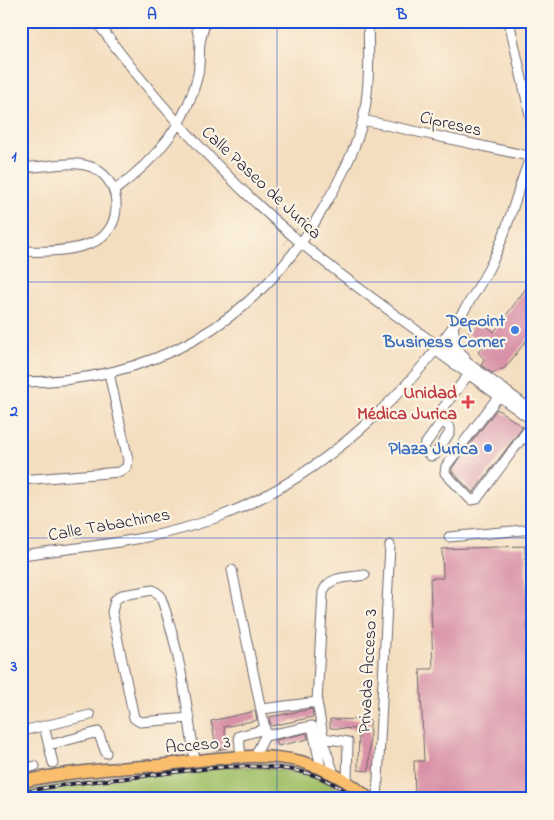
<svg xmlns="http://www.w3.org/2000/svg" width="554" height="820" font-family="'Indie Flower',sans-serif">
	<rect width="100%" height="100%" fill="#fcf5e5"/>
	<filter id="ink" filterUnits="userSpaceOnUse"><feTurbulence type="fractalNoise" baseFrequency=".02" numOctaves="2"/><feDisplacementMap in="SourceGraphic" scale="10" xChannelSelector="R" yChannelSelector="G"/><feConvolveMatrix kernelMatrix="1 2 1 2 8 2 1 2 1" color-interpolation-filters="sRGB"/></filter>
	<filter id="wash" filterUnits="userSpaceOnUse"><feTurbulence type="fractalNoise" baseFrequency=".0096" numOctaves="4" result="noise"/><feDisplacementMap in="SourceGraphic" scale="20" xChannelSelector="R" yChannelSelector="G"/><feGaussianBlur stdDeviation="1.12" result="paint"/><feColorMatrix in="noise" values="0 0 0 0 0 0 0 0 0 0 0 0 0 0 0 0 0 1.4 0 .05"/><feComposite in="paint" operator="in"/></filter>
	<g filter="url(#wash)">
		<rect width="100%" height="100%" fill="#f4dec0"/>
		<path fill="#a0c068" stroke="#617152" d="M 212,767 C 259,766 316,767 354,799 L 21,799 L 21,792 L 60,784 Z"/>
		<g fill="none" stroke-linecap="round" stroke-linejoin="round">
			<path stroke="#4cb7c9" stroke-width="2" d="M 525,21 L 533,46"/>
		</g>
		<g id="blocks">
			<path fill="#d891a7" d="M 529,284 L 533,288 L 533,332 L 505,368 L 492,373 L 481,365 L 484,359 L 478,352 L 484,346 L 467,333 L 479,319 L 494,332 Z
				M 497,409 L 523,427 L 473,493 L 452,471 L 452,468 Z
				M 525,546 L 533,799 L 415,799 L 414,761 L 424,761 L 420,669 L 433,669 L 430,578 L 443,578 L 442,549 Z
				M 312,709 L 313,717 L 271,726 L 269,717 Z
				M 255,711 L 257,720 L 224,727 L 228,748 L 217,750 L 211,721 Z
				M 330,719 L 370,720 L 369,771 L 358,770 L 359,729 L 330,728 Z
				M 307,733 L 308,739 L 278,746 L 276,740 Z"/>
		</g>
	</g>
	<g filter="url(#ink)">
		<use href="#blocks" fill-opacity="0" stroke="#6c646a" stroke-width="1"/>
		<g fill="none" stroke-linecap="round" stroke-linejoin="round">
			<g stroke="#6c646a" stroke-width="11">
				<path id="minor" d="M 96,21 C 156,103 224,178 301,243 C 343,278 388,309 431,341 L 453,352 L 533,411
					M 198,21 L 197,30 L 200,42
					M 509,21 L 533,128
					M 363,120 L 533,157
					M 21,167 C 45,169 72,158 94,168 C 124,183 123,230 94,242 C 72,252 44,252 21,251
					M 115,190 C 156,159 186,125 198,74 C 200,63 199,54 200,43 C 201,36 204,29 205,21
					M 453,326 L 457,349 L 465,357
					M 433,346 L 435,350 L 533,421
					M 21,382 C 152,382 254,325 321,212 C 336,187 357,148 363,119 C 370,88 369,53 368,21
					M 504,389 L 446,466 L 445,473 L 471,500 L 477,499 L 533,423
					M 442,421 L 424,446 L 424,450 L 431,456 L 435,455 L 450,432 L 450,428 L 440,418 L 440,412 L 468,375
					M 523,437 L 533,444
					M 21,480 L 120,472 L 127,467 L 128,460 L 109,373
					M 449,537 L 533,529
					M 21,555 C 89,546 157,541 221,516 C 332,473 432,374 488,270 C 508,233 517,189 533,150
					M 232,570 L 265,729 L 265,736 L 255,756
					M 262,709 L 317,702
					M 190,718 L 140,722 L 134,718 L 112,612 L 115,600 L 122,595 L 153,590 L 160,595 C 180,648 187,706 195,761
					M 44,726 L 90,715
					M 21,731 L 44,726 L 53,763
					M 265,736 L 312,726 L 321,768
					M 324,738 L 348,742 L 347,781
					M 49,745 L 98,732 L 106,753
					M 241,758 L 239,736 L 265,729
					M 21,770 L 35,766
					M 334,774 L 325,747 L 317,702 L 323,592 C 329,575 349,578 365,575
					M 377,799 L 390,545"/>
			</g>
			<g stroke="#6c646a" stroke-width="14">
				<path id="major" d="M 21,782 C 67,771 115,769 162,765 C 206,760 254,751 299,761 C 324,768 349,780 369,799"/>
			</g>
			<path stroke="#6c646a" stroke-width="1" stroke-dasharray="1 4" stroke-linecap="butt" d="M 296,230 L 309,216
				M 287,240 L 284,242 L 287,247"/>
			<use href="#minor" stroke="#fff" stroke-width="9"/>
			<use href="#major" stroke="#fabe6d" stroke-width="11"/>
			<g stroke="#22223b" stroke-width="4">
				<path id="rail" d="M 21,793 C 55,784 91,782 126,778 C 185,772 248,758 307,773 C 326,778 342,789 358,799"/>
			</g>
			<use href="#rail" stroke="#fcf5e5" stroke-width="2" stroke-dasharray="5.5" stroke-linecap="butt"/>
		</g>
	</g>
	<path fill="none" stroke="#1d4ed8" stroke-width="1" stroke-opacity="0.55" d="M 277,21 L 277,799M 21,282 L 533,282M 21,538 L 533,538"/>
	<g fill="#3f7fe0" stroke="#fcf5e5" stroke-width="2">
		<circle cx="515" cy="330" r="5"/>
		<circle cx="488" cy="448" r="5"/>
	</g>
	<path fill="#e0444e" stroke="#fcf5e5" stroke-width="2" d="M465.5 394.5h5v5h5v5h-5v5h-5v-5h-5v-5h5z"/>
	<g text-anchor="middle" stroke-width="4.5" stroke-linejoin="round" paint-order="stroke">
		<g font-size="18" fill="#22223b" stroke="#fcf5e5">
			<text transform="translate(451 123) rotate(13)" y="6">Cipreses</text>
			<text transform="translate(262 182) rotate(43)" y="6">Calle Paseo de Jurica</text>
			<text transform="translate(109 524) rotate(-10)" y="6">Calle Tabachines</text>
			<text transform="translate(367 671) rotate(-87)" y="6">Privada Acceso 3</text>
			<text transform="translate(198 744) rotate(-5)" y="6">Acceso 3</text>
		</g>
		<g font-size="18" font-weight="bold" fill="#366cbe" stroke="#fcf5e5" text-anchor="end">
			<text x="505" y="326">Depoint<tspan x="505" dy="21">Business Corner</tspan></text>
			<text x="478" y="454">Plaza Jurica</text>
		</g>
		<g font-size="18" font-weight="bold" fill="#be3a42" stroke="#fcf5e5" text-anchor="end">
			<text x="457" y="398">Unidad<tspan x="457" dy="21">Médica Jurica</tspan></text>
		</g>
	</g>
	<rect width="554" height="820" fill="none" stroke="#fcf5e5" stroke-width="55"/>
	<rect x="28" y="28" width="498" height="764" fill="none" stroke="#1d4ed8" stroke-width="2"/>
	<g font-size="16" text-anchor="middle" font-weight="bold" fill="#1d4ed8">
		<text x="152" y="19">A</text>
		<text x="402" y="19">B</text>
		<text x="14" y="161">1</text>
		<text x="14" y="416">2</text>
		<text x="14" y="671">3</text>
	</g>
</svg>
